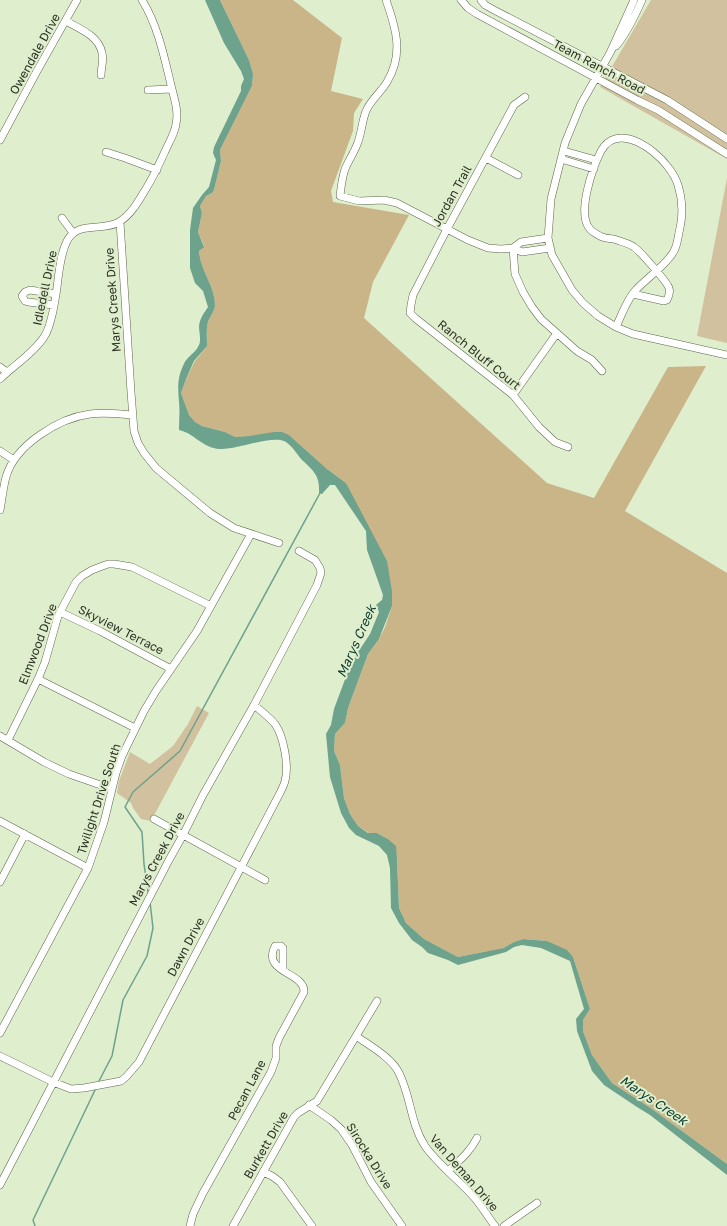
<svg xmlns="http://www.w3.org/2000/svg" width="727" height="1226" font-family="'Golos Text',sans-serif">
	<rect width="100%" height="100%" fill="#dfeecd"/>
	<path fill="#d1c19e" d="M 651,0 L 727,0 L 727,159 L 600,87 Z
		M 727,178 L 727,343 L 697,336 Z
		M 197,706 L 209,713 L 151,821 L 141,819 L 133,808 L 131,803 L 117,793 L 119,781 L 130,752 L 150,764 L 173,746 L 188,724 Z"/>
	<path fill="#cab589" d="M 220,0 L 293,0 L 342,38 L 331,91 L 363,99 L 354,113 L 353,131 L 331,191 L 333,202 L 409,215 L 373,282 L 364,318 L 547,483 L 594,498 L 668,367 L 706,366 L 625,511 L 727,573 L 727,1164 L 652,1109 L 612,1083 L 592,1055 L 583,1031 L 583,1020 L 590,1009 L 573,957 L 547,941 L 523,939 L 514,942 L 505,948 L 458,957 L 424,939 L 406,923 L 399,908 L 397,860 L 388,839 L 377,833 L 369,833 L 358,826 L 350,814 L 344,798 L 340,765 L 334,751 L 335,734 L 345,723 L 348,708 L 368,654 L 379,639 L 385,627 L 392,606 L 392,591 L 346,483 L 327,469 L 289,435 L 235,437 L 225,432 L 202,426 L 195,422 L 189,415 L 181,393 L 186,379 L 195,361 L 207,346 C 207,338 206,329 208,322 C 210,316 215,311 215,305 C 215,286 200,270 199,251 L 204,246 L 198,232 L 202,213 L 200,206 L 206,196 L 212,193 L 214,190 L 221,161 L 220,150 L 252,86 L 253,75 L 249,60 Z"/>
	<path fill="#6da28d" d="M 205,0 L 220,0 L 249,60 L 253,74 L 252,86 L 220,150 L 221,161 L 214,190 L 212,193 L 206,196 L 200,206 L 202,213 L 198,232 L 204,247 L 199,251 C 200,270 215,286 215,305 C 215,311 210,316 208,322 C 206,329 207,339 207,346 L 194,361 L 186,379 L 181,393 L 189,415 L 195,422 L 202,426 L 225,432 L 235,437 L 250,436 L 274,432 L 282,432 L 289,435 L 327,469 L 346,483 L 387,561 L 392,591 L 392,606 L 379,639 L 368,654 L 348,708 L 345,723 L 335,734 L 334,751 L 340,765 L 344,798 L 350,814 L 358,826 L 368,833 L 377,833 L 388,839 L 396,846 L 397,860 L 399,908 L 406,923 L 424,939 L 458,957 L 504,948 L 514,942 L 523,939 L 547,941 L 567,950 L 573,957 L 590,1009 L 583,1020 L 583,1031 L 592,1055 L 612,1083 L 652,1109 L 727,1164 L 727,1175 L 650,1115 L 637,1107 L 604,1085 L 592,1071 L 577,1031 L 576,1019 L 584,1009 L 570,961 L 541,948 L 522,945 L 514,947 L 506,952 L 458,965 L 448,960 L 428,953 L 422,947 L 412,940 L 399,923 L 391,908 L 390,868 L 387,855 L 379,846 L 356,835 L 349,828 L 341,813 L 330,777 L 326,734 L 331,725 L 334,709 L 347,674 L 356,655 L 370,634 L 379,612 L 376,605 L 382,600 L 383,595 L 367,550 L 366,531 L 335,485 L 330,485 L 322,494 L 319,493 C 320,476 314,471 302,460 C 297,454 292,446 286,442 C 273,434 237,450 220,449 C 202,448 194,433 179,430 C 179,420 180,411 179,402 C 178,388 177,379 183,366 C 186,357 194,354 198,347 C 202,341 199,333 199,326 C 200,318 204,313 208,307 L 203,291 L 195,283 L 190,268 L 190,230 L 193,208 L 202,195 L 209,187 L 216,160 L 213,153 L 214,147 L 241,91 L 241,86 L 244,79 L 241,71 L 224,43 Z"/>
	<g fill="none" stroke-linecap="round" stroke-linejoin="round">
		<path stroke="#6da28d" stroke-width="1.5" d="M 148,892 L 144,864 L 142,832 L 125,807 L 133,792 L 180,751 L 320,493
			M 98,1083 L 112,1056 L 123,1000 L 147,956 L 153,928 L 150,902
			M 35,1226 L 33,1220 L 96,1088"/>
		<g stroke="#5a674a" stroke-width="8">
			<path id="minor" d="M 386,0 C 396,28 404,54 387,82 C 381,92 372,99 367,109 C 362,119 362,131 358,142 C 355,151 349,160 345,169 C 342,178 341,187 340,196 L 359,201 L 384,200 L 397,203 L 468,240 L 488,248 L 501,249 L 513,248 L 522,252 L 550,248
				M 461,0 L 468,8 L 477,14 L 637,100 L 658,110 L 727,154
				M 481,0 L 485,5 L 494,10 L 667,100 L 727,139
				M 634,0 L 610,53 L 581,104 L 565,143 L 551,199 L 548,238 L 552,255 L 572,290 L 583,303 L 598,316 L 616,327 L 633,334 L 727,355
				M 66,21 C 80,29 99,36 102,53 C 104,60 101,68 101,75
				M 616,46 C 627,33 635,16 642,0
				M 148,90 L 172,89
				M 525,97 L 514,105 L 447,229 L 413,295 L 411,305 L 410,313 L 415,318 L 513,395 L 539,427 L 555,442 L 568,447
				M 0,140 L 37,71 L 77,0
				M 564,151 L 596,160
				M 106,152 L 125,158 L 157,170
				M 486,158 L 518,175
				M 561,159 L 594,169
				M 62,218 L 73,233
				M 120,222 L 131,392 L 134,431 L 138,443 L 144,453 L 156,468 L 210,513 L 234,528 L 279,543
				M 513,248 L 515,274 L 523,292 L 532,307 L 541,319 L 577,351 L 592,360 L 602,371
				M 513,248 L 521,242 L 548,238
				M 54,305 L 28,302 L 25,301 L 22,296 L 25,292 L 30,290 L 56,294
				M 616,327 C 621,316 626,302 634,292 C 645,279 667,265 674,251 C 678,244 678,235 680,228 C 683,214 682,198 678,185 C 676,179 672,172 668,167 C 654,148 617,122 601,151 C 593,167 576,214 590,229 C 592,232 597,234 600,236 C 605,239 612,238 617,240 C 622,242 630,244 634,247 C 640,251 665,280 668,286 C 671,290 669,296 667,300 L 664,301 L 633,294
				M 0,367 L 7,372
				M 0,379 C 14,365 33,354 44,337 C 49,330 51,320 53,311 C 55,301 57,290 58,279 C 60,265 61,253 67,241 C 78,220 103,232 119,222 C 132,214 139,200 147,187 C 155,174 161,160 167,147 C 171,139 175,132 176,124 C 179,111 174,98 171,85 C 164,56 158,26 142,0
				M 513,395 L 557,333
				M 0,451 L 14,460
				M 0,510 C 2,500 3,488 6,477 C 15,445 59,418 90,414 C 104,412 118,414 133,415
				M 60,612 L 100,631 L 171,669
				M 38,679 L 135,728
				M 0,736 L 44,762 L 69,774 L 112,789
				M 8,740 L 38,679 L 45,662 L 58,616 L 76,582 L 82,576 L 92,570 L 108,564 L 114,564 L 132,567 L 211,606
				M 154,819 L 265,880
				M 0,821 L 88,868
				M 0,882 L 25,834
				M 0,1033 L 88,868 L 104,822 L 116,773 L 122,756 L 144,711 L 156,691 L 197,631 L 251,534
				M 356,1036 C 370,1046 389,1056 398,1071 C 411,1095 410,1123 425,1146 C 436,1162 457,1179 471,1194 C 480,1203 487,1216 495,1226
				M 0,1056 L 53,1082 L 71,1089 L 84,1088 L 121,1081 L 126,1077 L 139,1062 L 280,793 C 282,789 284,785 285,781 C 289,766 284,737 275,724 C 269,717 261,711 254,705
				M 309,1105 L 331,1120 L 341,1129 L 352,1145 L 371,1182 L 402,1226
				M 448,1171 C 460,1160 470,1152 477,1138
				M 263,1172 L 272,1176 L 280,1182 L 312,1226
				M 0,1185 L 169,860 L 183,835 L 203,795 L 254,705 L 317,585 L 321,573 L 320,568 L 315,560 L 299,551
				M 190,1226 L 193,1214 L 203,1193 L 271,1072 L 276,1058 L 276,1046 L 279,1038 L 304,992 C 305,972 261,973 275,946 L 281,946 L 283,948 L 283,970
				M 233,1226 L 294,1117 L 298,1113 L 317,1101 L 377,1001
				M 504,1226 L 537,1203"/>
		</g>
		<use href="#minor" stroke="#fff" stroke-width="7"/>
	</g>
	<g text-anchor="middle" stroke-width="4" stroke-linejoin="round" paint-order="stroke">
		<g font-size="12" fill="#2d3225" stroke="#dfeecd">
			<text transform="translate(35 54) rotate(-61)" y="4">Owendale Drive</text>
			<text transform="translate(599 67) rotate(28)" y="4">Team Ranch Road</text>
			<text transform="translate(452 196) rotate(-61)" y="4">Jordan Trail</text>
			<text transform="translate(45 288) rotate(-78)" y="4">Idledell Drive</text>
			<text transform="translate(113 300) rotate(-94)" y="4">Marys Creek Drive</text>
			<text transform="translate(479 355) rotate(39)" y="4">Ranch Bluff Court</text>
			<text transform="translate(121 630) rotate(27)" y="4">Skyview Terrace</text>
			<text transform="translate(38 644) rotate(-69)" y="4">Elmwood Drive</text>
			<text transform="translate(99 799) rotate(-72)" y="4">Twilight Drive South</text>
			<text transform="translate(157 859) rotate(-62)" y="4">Marys Creek Drive</text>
			<text transform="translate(186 947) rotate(-62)" y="4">Dawn Drive</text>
			<text transform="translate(247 1090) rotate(-62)" y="4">Pecan Lane</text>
			<text transform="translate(266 1145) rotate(-60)" y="4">Burkett Drive</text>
			<text transform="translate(369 1156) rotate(58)" y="4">Sirocka Drive</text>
			<text transform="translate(464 1173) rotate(49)" y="4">Van Deman Drive</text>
		</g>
		<g font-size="13" font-style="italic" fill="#0d3c2e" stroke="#dfeecd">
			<text transform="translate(356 641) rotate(-66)" y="5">Marys Creek</text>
			<text transform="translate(654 1100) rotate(34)" y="5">Marys Creek</text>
		</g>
	</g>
</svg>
